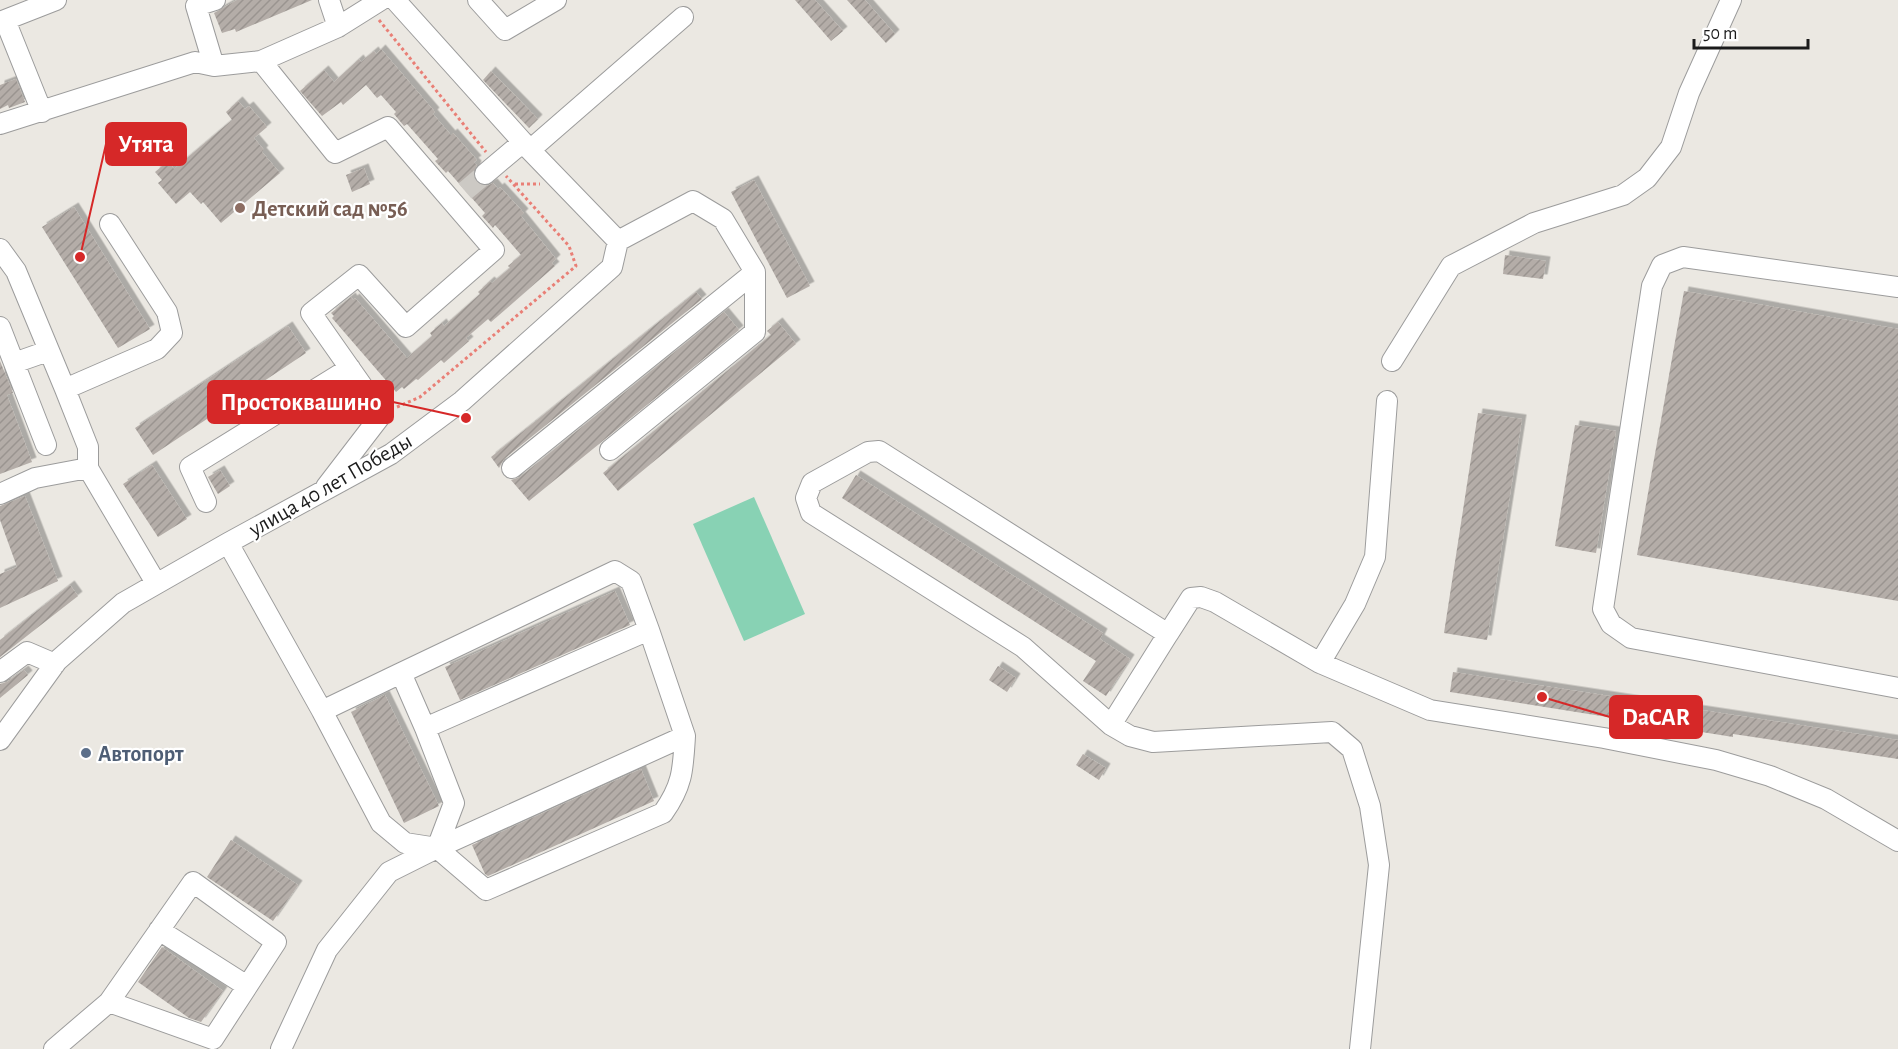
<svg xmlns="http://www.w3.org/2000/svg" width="1898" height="1049" font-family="'Alegreya Sans',sans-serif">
	<defs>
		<pattern id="building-hatch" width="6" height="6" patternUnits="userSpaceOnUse" patternTransform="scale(1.5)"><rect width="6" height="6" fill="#b4ada8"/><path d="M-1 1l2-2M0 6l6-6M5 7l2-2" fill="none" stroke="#9a9490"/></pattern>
		<filter id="shadow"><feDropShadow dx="4.5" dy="-4.5" stdDeviation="0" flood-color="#0004"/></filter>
	</defs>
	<rect width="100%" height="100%" fill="#ebe8e2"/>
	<path fill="#88d2b4" d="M 754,497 L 805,614 L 744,641 L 693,524 Z"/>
	<path fill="url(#building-hatch)" filter="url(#shadow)" d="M 237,0 L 312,0 L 236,32 L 235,29 L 222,33 L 214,13 Z
		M 795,0 L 815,0 L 843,31 L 831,41 Z
		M 847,0 L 865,0 L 895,34 L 886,43 Z
		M 381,49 L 435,112 L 433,114 L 451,135 L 453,133 L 477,160 L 474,162 L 477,165 L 473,176 L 476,182 L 487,186 L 493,183 L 498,189 L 500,187 L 524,213 L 521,216 L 556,259 L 552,263 L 555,266 L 491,322 L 488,319 L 466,338 L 469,341 L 444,363 L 441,360 L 418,380 L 416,379 L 404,389 L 402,387 L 396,392 L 332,318 L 334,316 L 331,313 L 351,297 L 353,300 L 355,298 L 407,358 L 432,336 L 430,333 L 442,323 L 444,326 L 480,294 L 478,292 L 490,281 L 492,283 L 510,268 L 508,266 L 521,255 L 495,225 L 493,228 L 482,216 L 485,213 L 448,171 L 446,173 L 435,161 L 438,159 L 407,124 L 404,126 L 394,114 L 396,112 L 381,95 L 377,98 L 366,85 L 343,105 L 341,102 L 322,116 L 300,91 L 324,70 L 334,82 L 359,59 L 361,62 L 374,51 L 376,54 Z
		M 491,71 L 538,119 L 529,128 L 483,80 Z
		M 16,79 L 25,102 L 9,108 L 8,105 L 0,109 L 0,85 Z
		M 238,101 L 245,109 L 249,106 L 267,127 L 254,138 L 264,150 L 262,152 L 280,173 L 221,223 L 203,202 L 201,204 L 190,192 L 176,204 L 158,183 L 162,180 L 155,172 L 168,161 L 174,169 L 232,120 L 226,112 Z
		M 364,168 L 370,184 L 352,192 L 346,175 Z
		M 754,180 L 810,286 L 787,298 L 731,192 Z
		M 74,207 L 150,329 L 118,348 L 42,227 Z
		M 1505,255 L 1546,261 L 1543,279 L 1503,274 Z
		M 1684,291 L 1898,329 L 1898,601 L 1637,555 Z
		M 696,292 L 702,299 L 504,459 L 499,468 L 491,457 Z
		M 724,312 L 739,330 L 529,501 L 511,480 L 520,477 Z
		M 778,322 L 796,344 L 618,491 L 603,473 L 771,335 L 767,331 Z
		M 288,326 L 306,353 L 153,455 L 135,428 Z
		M 0,361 L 13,393 L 7,395 L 32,462 L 0,474 Z
		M 1478,413 L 1522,419 L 1487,640 L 1444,633 Z
		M 1575,425 L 1616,431 L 1596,553 L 1555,546 Z
		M 152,465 L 187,519 L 158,537 L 123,484 Z
		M 220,470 L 230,486 L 218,494 L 208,477 Z
		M 856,475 L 1103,633 L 1100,639 L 1130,659 L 1106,696 L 1083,681 L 1096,661 L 842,498 Z
		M 25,496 L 58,581 L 0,608 L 0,574 L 17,567 L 0,520 L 0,506 Z
		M 70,585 L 78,596 L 0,657 L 0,640 Z
		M 615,591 L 630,625 L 460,700 L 445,667 Z
		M 998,666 L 1016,678 L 1007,692 L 989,680 Z
		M 24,670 L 28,675 L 0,698 L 0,684 L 7,682 Z
		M 1453,672 L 1898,740 L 1898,759 L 1733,734 L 1733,737 L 1450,692 Z
		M 385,695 L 439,806 L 404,823 L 351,712 Z
		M 1083,754 L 1106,768 L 1099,780 L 1076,765 Z
		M 641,769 L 654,801 L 488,876 L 485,874 L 472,845 Z
		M 231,840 L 298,885 L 273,921 L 207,877 Z
		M 162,947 L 223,991 L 201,1022 L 189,1018 L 138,982 Z"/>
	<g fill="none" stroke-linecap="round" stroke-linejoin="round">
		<path stroke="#ccc9c4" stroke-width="20" stroke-dasharray="20 10" stroke-linecap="butt" d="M 465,191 L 485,174"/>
		<g stroke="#9c9c9c" stroke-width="22">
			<path id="minor" d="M 329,0 L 338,27
				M 478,0 L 505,30 L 556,0
				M 261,61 L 335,153 L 388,127 L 494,250 L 406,327 L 359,275 L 311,313 L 382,414 L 326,487
				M 214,66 L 196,6 L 215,0
				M 42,112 L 5,20 L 56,0
				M 0,124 L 195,62 L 214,66 L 261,61 L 338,27 L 381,0
				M 530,150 L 683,17
				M 485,174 L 523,142
				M 0,249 L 16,271 L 65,389 L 88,447 L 88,468 L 156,583
				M 1898,287 L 1683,257 L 1662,265 L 1652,286 L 1603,609 L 1611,624 L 1631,638 L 1898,688
				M 0,327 L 46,445
				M 1392,361 L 1451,266 L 1534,223 L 1623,195 L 1647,178 L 1671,147 L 1689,93 L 1731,0
				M 14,363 L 48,351
				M 65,389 L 157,349 L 172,333 L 167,312 L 110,224
				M 1387,401 L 1375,557 L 1355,604 L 1320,663 L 1430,710 L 1604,738 L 1716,760 L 1770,776 L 1826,799 L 1898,841
				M 610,450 L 755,332 L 755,272 L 723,219 L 693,201 L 618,241
				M 512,468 L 755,272
				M 0,494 L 35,478 L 88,468
				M 206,502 L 190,467 L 350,368
				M 228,543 L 322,711 L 381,823 L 405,843 L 437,848 L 486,890 L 663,813 C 683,785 683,769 685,736
				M 1168,634 L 1191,598 L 1201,597 L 1215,602 L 1320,663
				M 0,672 L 27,652 L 55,664
				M 401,673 L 615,571 L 631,581 L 649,630
				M 322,711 L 401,673 L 425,728
				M 1111,725 L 1168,634 L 879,451 L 868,452 L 812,483 L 806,498 L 811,513 L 1023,647 L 1111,725 L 1130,736 L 1153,742 L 1332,732 L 1352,749 L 1370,806 L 1379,865 L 1360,1049
				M 0,740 L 57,661 L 123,603 L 228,543 L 391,454 L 462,401 L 612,267 L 618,241 L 530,150 L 395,0
				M 159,930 L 247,986
				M 54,1049 L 109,1002 L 193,882 L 276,942 L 213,1039 L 109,1002
				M 281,1049 L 327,950 L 389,872 L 437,848 L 685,736 L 649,630 L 425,728 L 454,803 L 437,848"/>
		</g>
		<path stroke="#e97f76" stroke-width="3" stroke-dasharray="3 3" stroke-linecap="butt" d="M 379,20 L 486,152
			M 515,184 L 540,184
			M 397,407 L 420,397 L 576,266 L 569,246 L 506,176"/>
		<use href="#minor" stroke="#fff" stroke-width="20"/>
	</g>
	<circle fill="#8d6e63" stroke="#fff" stroke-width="2" cx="240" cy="208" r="6"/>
	<circle fill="#5c6f8a" stroke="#fff" stroke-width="2" cx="86" cy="753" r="6"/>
	<g text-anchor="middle" stroke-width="4.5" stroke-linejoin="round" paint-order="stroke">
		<g font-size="22" font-weight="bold" fill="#785e54" stroke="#fff" text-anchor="start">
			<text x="252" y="216">Детский сад №56</text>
		</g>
		<g font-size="22" fill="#1b1b1b" stroke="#fff">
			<text transform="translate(330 484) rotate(-30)" y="8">улица 40 лет Победы</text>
		</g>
		<g font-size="22" font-weight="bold" fill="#4e5e75" stroke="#fff" text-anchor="start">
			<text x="98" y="761">Автопорт</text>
		</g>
	</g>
	<path fill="none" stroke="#d62828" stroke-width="2" d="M80 257L106 144M466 418L393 402M1542 697L1610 717"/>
	<g fill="#d62828" stroke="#fff" stroke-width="2">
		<circle cx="80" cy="257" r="6"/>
		<circle cx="466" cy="418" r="6"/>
		<circle cx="1542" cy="697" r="6"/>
	</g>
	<g fill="#d62828" stroke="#d62828" stroke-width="2">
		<rect x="106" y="123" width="80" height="42" rx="6"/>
		<rect x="208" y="381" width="185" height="42" rx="6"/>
		<rect x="1610" y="696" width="92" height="42" rx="6"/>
	</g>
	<g font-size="24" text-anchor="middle" font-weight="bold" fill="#fff">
		<text x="146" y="152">Утята</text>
		<text x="301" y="410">Простоквашино</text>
		<text x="1656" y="725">DaCAR</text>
	</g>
	<path d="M1694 39v9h114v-9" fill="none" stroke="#1b1b1b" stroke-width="3"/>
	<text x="1703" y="39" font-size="18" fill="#1b1b1b" stroke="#ffffff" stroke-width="4.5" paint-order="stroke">50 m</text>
</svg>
